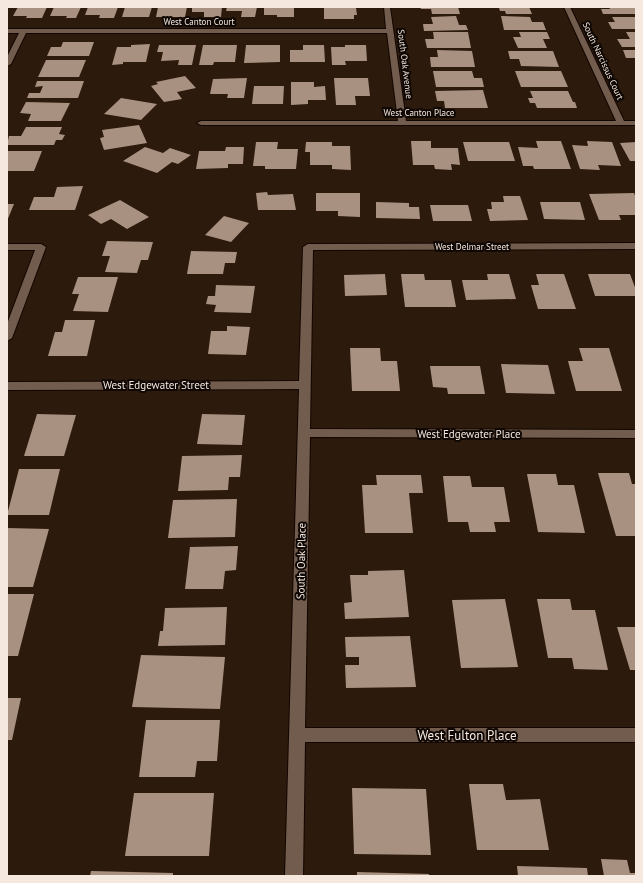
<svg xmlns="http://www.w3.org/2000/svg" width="643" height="883" font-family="'PT Sans',sans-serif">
	<rect width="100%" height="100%" fill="#2c1a0c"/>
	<path fill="#a99181" d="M 18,7 L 47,7 L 42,18 L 26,18 L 27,16 L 13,16 Z
		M 54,7 L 81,7 L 76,18 L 66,18 L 67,16 L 50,16 Z
		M 88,7 L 118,7 L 114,18 L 99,18 L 100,15 L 85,15 Z
		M 125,7 L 152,7 L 149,17 L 122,17 Z
		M 158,7 L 187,7 L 185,17 L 156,17 Z
		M 192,7 L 222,7 L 221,17 L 204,17 L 204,12 L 192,12 Z
		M 227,7 L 257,7 L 255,17 L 241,17 L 242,11 L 226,11 Z
		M 264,7 L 294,7 L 294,17 L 277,17 L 277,15 L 264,15 Z
		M 420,7 L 458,7 L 460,14 L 432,14 L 431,9 L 421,9 Z
		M 503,7 L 529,7 L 532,14 L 506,14 L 505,11 L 500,11 L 499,8 Z
		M 609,7 L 636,7 L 636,14 L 603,14 L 601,9 L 610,9 Z
		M 324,8 L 356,8 L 357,15 L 354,15 L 354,19 L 324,19 Z
		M 456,16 L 459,25 L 466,25 L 468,30 L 424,31 L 423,24 L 433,24 L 431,17 Z
		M 501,16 L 530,17 L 532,22 L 543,22 L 546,30 L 504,30 Z
		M 612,17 L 636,17 L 636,29 L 612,29 L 608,22 L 615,22 Z
		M 433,32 L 468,32 L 471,48 L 427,48 L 425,39 L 434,39 Z
		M 519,32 L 547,32 L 550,39 L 543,39 L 547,48 L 518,48 L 513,37 L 521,37 Z
		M 626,32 L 636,32 L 636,47 L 622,47 L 617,39 L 630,39 Z
		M 63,42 L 94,42 L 89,56 L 47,56 L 51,47 L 61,47 Z
		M 150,44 L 146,62 L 123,62 L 123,64 L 112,65 L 117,47 L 131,47 L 131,45 Z
		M 159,45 L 196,45 L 192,65 L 178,65 L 179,60 L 161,61 L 163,52 L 157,52 Z
		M 203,45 L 237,45 L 235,62 L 214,62 L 213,65 L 199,65 Z
		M 246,45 L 280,45 L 280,62 L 244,63 Z
		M 303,45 L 324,45 L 325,62 L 290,62 L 290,50 L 303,50 Z
		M 345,45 L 366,45 L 367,61 L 345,61 L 346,65 L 332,65 L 331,47 L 345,47 Z
		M 437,50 L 472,51 L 475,67 L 431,67 L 430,57 L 438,57 Z
		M 623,50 L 636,50 L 636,58 L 626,58 Z
		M 508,51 L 553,51 L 559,67 L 521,66 L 519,59 L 510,59 Z
		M 46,60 L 86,60 L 79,77 L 38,77 Z
		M 433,71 L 472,71 L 474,78 L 482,78 L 484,87 L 436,87 Z
		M 515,71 L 561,71 L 568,87 L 521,87 Z
		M 185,76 L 196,88 L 177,92 L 182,99 L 164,102 L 151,86 L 158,84 L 156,82 Z
		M 247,78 L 244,98 L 227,98 L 228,94 L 210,94 L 213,79 Z
		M 334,78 L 368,78 L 370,96 L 355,96 L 356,105 L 336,105 Z
		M 37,81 L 84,81 L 78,98 L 27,98 L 29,93 L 40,93 L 43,86 L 35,87 Z
		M 291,82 L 314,82 L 314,87 L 325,86 L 326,100 L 308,100 L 308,104 L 291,105 Z
		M 254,86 L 284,86 L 283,104 L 252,104 Z
		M 483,90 L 488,108 L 445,108 L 444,101 L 437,101 L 435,91 Z
		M 530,91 L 568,91 L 573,102 L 575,102 L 577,108 L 537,108 L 535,103 L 530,103 L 528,98 L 533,98 Z
		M 121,98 L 157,104 L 141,120 L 104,114 Z
		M 26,102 L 70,103 L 61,121 L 28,121 L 31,114 L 20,113 Z
		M 139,125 L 147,143 L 104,150 L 100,138 L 104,137 L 102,130 Z
		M 26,127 L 62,127 L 59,134 L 65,135 L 62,140 L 56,140 L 54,145 L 7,145 L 9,136 L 21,136 Z
		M 411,141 L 431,141 L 431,148 L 458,148 L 460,165 L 451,164 L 452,170 L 435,169 L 434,165 L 413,165 Z
		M 536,141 L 561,141 L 571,169 L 534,169 L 533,166 L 523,166 L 518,147 L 538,148 Z
		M 587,141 L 612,142 L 621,166 L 598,165 L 600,170 L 580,169 L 572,145 L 588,146 Z
		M 256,142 L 278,142 L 277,149 L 298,149 L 296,169 L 265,169 L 265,166 L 253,166 Z
		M 306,142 L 332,142 L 332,146 L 350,146 L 351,170 L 332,169 L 332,165 L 310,165 L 310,152 L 305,152 Z
		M 463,142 L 509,142 L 515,161 L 468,161 Z
		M 636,142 L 636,161 L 630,161 L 620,143 Z
		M 145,147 L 163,153 L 170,148 L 191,155 L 178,164 L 172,162 L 157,173 L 123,161 Z
		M 226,147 L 244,147 L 243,164 L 228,164 L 228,168 L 196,169 L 199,151 L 225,151 Z
		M 7,151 L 42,151 L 34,171 L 7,171 Z
		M 83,186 L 75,210 L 29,210 L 34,197 L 54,197 L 57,187 Z
		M 267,192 L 268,195 L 293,194 L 296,210 L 258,210 L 256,193 Z
		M 316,193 L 360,193 L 360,217 L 338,216 L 338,211 L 316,211 Z
		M 634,193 L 636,198 L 636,215 L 619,215 L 621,220 L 599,220 L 589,194 Z
		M 503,196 L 520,196 L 528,220 L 490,221 L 487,209 L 492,209 L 491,202 L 504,202 Z
		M 120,200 L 149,217 L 127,229 L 111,219 L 101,224 L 88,215 Z
		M 376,202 L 409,203 L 409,207 L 419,207 L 420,219 L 376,218 Z
		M 540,202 L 580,202 L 585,220 L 544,219 Z
		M 7,204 L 14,204 L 7,221 Z
		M 430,205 L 468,205 L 472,221 L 433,221 Z
		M 224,216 L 249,223 L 231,242 L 205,235 Z
		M 107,241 L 153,242 L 148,260 L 141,260 L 137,273 L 105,272 L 110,256 L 102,256 Z
		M 191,251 L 237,252 L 235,263 L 225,263 L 223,274 L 187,274 Z
		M 385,274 L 387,295 L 345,296 L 344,275 Z
		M 401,274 L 424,274 L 425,280 L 451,280 L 456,307 L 405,307 Z
		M 487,274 L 509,274 L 516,299 L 466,300 L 462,280 L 488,280 Z
		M 536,274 L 564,274 L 576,309 L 538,309 L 531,285 L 539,285 Z
		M 588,274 L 630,274 L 636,290 L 636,296 L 595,296 Z
		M 78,277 L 118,277 L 108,312 L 73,311 L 79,294 L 72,294 Z
		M 216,285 L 255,286 L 251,313 L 214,312 L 216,305 L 206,304 L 208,296 L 215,296 Z
		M 65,320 L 95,320 L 87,356 L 48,356 L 55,332 L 62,332 Z
		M 227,326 L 250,327 L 246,355 L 208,354 L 211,331 L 227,331 Z
		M 350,348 L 380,348 L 381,361 L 397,361 L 400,391 L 352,391 Z
		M 579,348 L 609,348 L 622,391 L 576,391 L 568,361 L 583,361 Z
		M 501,364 L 548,365 L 555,394 L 506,393 Z
		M 430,366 L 480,366 L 485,394 L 448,394 L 447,388 L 433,387 Z
		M 37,414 L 76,415 L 64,456 L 24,456 Z
		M 202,414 L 245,415 L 242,445 L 197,444 Z
		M 242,455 L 240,477 L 229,477 L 228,490 L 178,491 L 182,456 Z
		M 19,469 L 60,469 L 49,515 L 7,515 Z
		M 598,473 L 629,473 L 632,484 L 636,484 L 636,536 L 616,536 Z
		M 527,474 L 556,474 L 558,485 L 574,485 L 585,533 L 538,532 Z
		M 376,475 L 421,475 L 423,493 L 409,493 L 413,533 L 365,533 L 362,485 L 377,485 Z
		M 443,476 L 470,476 L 472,487 L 504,487 L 510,522 L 494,522 L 496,532 L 470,532 L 468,522 L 448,522 Z
		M 237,499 L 235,537 L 168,538 L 173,500 Z
		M 7,528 L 49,529 L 33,587 L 7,587 Z
		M 238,546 L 236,570 L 225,571 L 223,589 L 185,589 L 190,547 Z
		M 404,570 L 409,617 L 345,619 L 344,603 L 352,602 L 350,575 L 368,575 L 368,571 Z
		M 7,594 L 34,594 L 18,656 L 7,656 Z
		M 505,599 L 518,667 L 461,668 L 452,600 Z
		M 537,599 L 570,599 L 572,610 L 595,610 L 608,670 L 574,669 L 572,658 L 548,658 Z
		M 227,607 L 225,645 L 158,646 L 160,631 L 163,631 L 165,608 Z
		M 617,627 L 636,627 L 636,670 L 630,670 Z
		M 410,636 L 416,687 L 346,688 L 345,665 L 359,665 L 359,657 L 346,657 L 345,637 Z
		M 141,655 L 225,657 L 220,709 L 132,707 Z
		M 7,698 L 21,698 L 12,740 L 7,740 Z
		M 146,720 L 220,720 L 217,761 L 197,761 L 195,777 L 139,777 Z
		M 469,784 L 503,784 L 506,800 L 540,799 L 549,850 L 477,850 Z
		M 352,788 L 426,789 L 431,855 L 354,854 Z
		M 134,793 L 214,793 L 209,856 L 125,856 Z
		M 601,859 L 627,860 L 630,873 L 636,873 L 636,876 L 604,876 Z
		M 517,866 L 587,868 L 588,876 L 518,876 Z
		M 91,871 L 173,873 L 173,876 L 90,876 Z
		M 357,872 L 429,874 L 429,876 L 357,876 Z"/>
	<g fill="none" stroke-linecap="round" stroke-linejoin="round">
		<g stroke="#130500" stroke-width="2">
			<path id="minor" d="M 384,7 L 390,7 L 406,121 L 616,121 L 564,7 L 570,7 L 624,121 L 636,121 L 636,125 L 201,125 L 197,123 L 201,121 L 398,121 L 387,33 L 26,33 L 11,64 L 7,66 L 7,57 L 19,33 L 7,33 L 7,29 L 386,29 Z
				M 636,243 L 636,249 L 313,250 L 310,429 L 636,430 L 636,438 L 310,437 L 305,728 L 636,728 L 636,742 L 305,742 L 303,876 L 285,876 L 299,389 L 7,390 L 7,382 L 299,381 L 303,247 L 308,244 Z
				M 7,244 L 41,244 L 46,247 L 12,338 L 7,341 L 7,324 L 35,250 L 7,250 Z"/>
		</g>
		<use href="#minor" fill="#725c4d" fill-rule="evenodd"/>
	</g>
	<g text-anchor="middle" stroke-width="4" stroke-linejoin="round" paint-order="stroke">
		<g font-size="9" fill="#f5e8df" stroke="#0e0703">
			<text x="199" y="25">West Canton Court</text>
			<text transform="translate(603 61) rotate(65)" y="3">South Narcissus Court</text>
			<text transform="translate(405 64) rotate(83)" y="3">South Oak Avenue</text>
			<text x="419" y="116">West Canton Place</text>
			<text x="472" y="250">West Delmar Street</text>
		</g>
		<g font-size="11" fill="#f5e8df" stroke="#0e0703">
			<text x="156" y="389">West Edgewater Street</text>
			<text x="469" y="438">West Edgewater Place</text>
			<text transform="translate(301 561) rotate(-89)" y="4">South Oak Place</text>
		</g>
		<g font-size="13" fill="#f5e8df" stroke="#0e0703">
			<text x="467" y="740">West Fulton Place</text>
		</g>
	</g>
	<rect width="643" height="883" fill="none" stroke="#f5e8df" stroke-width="16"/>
</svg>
